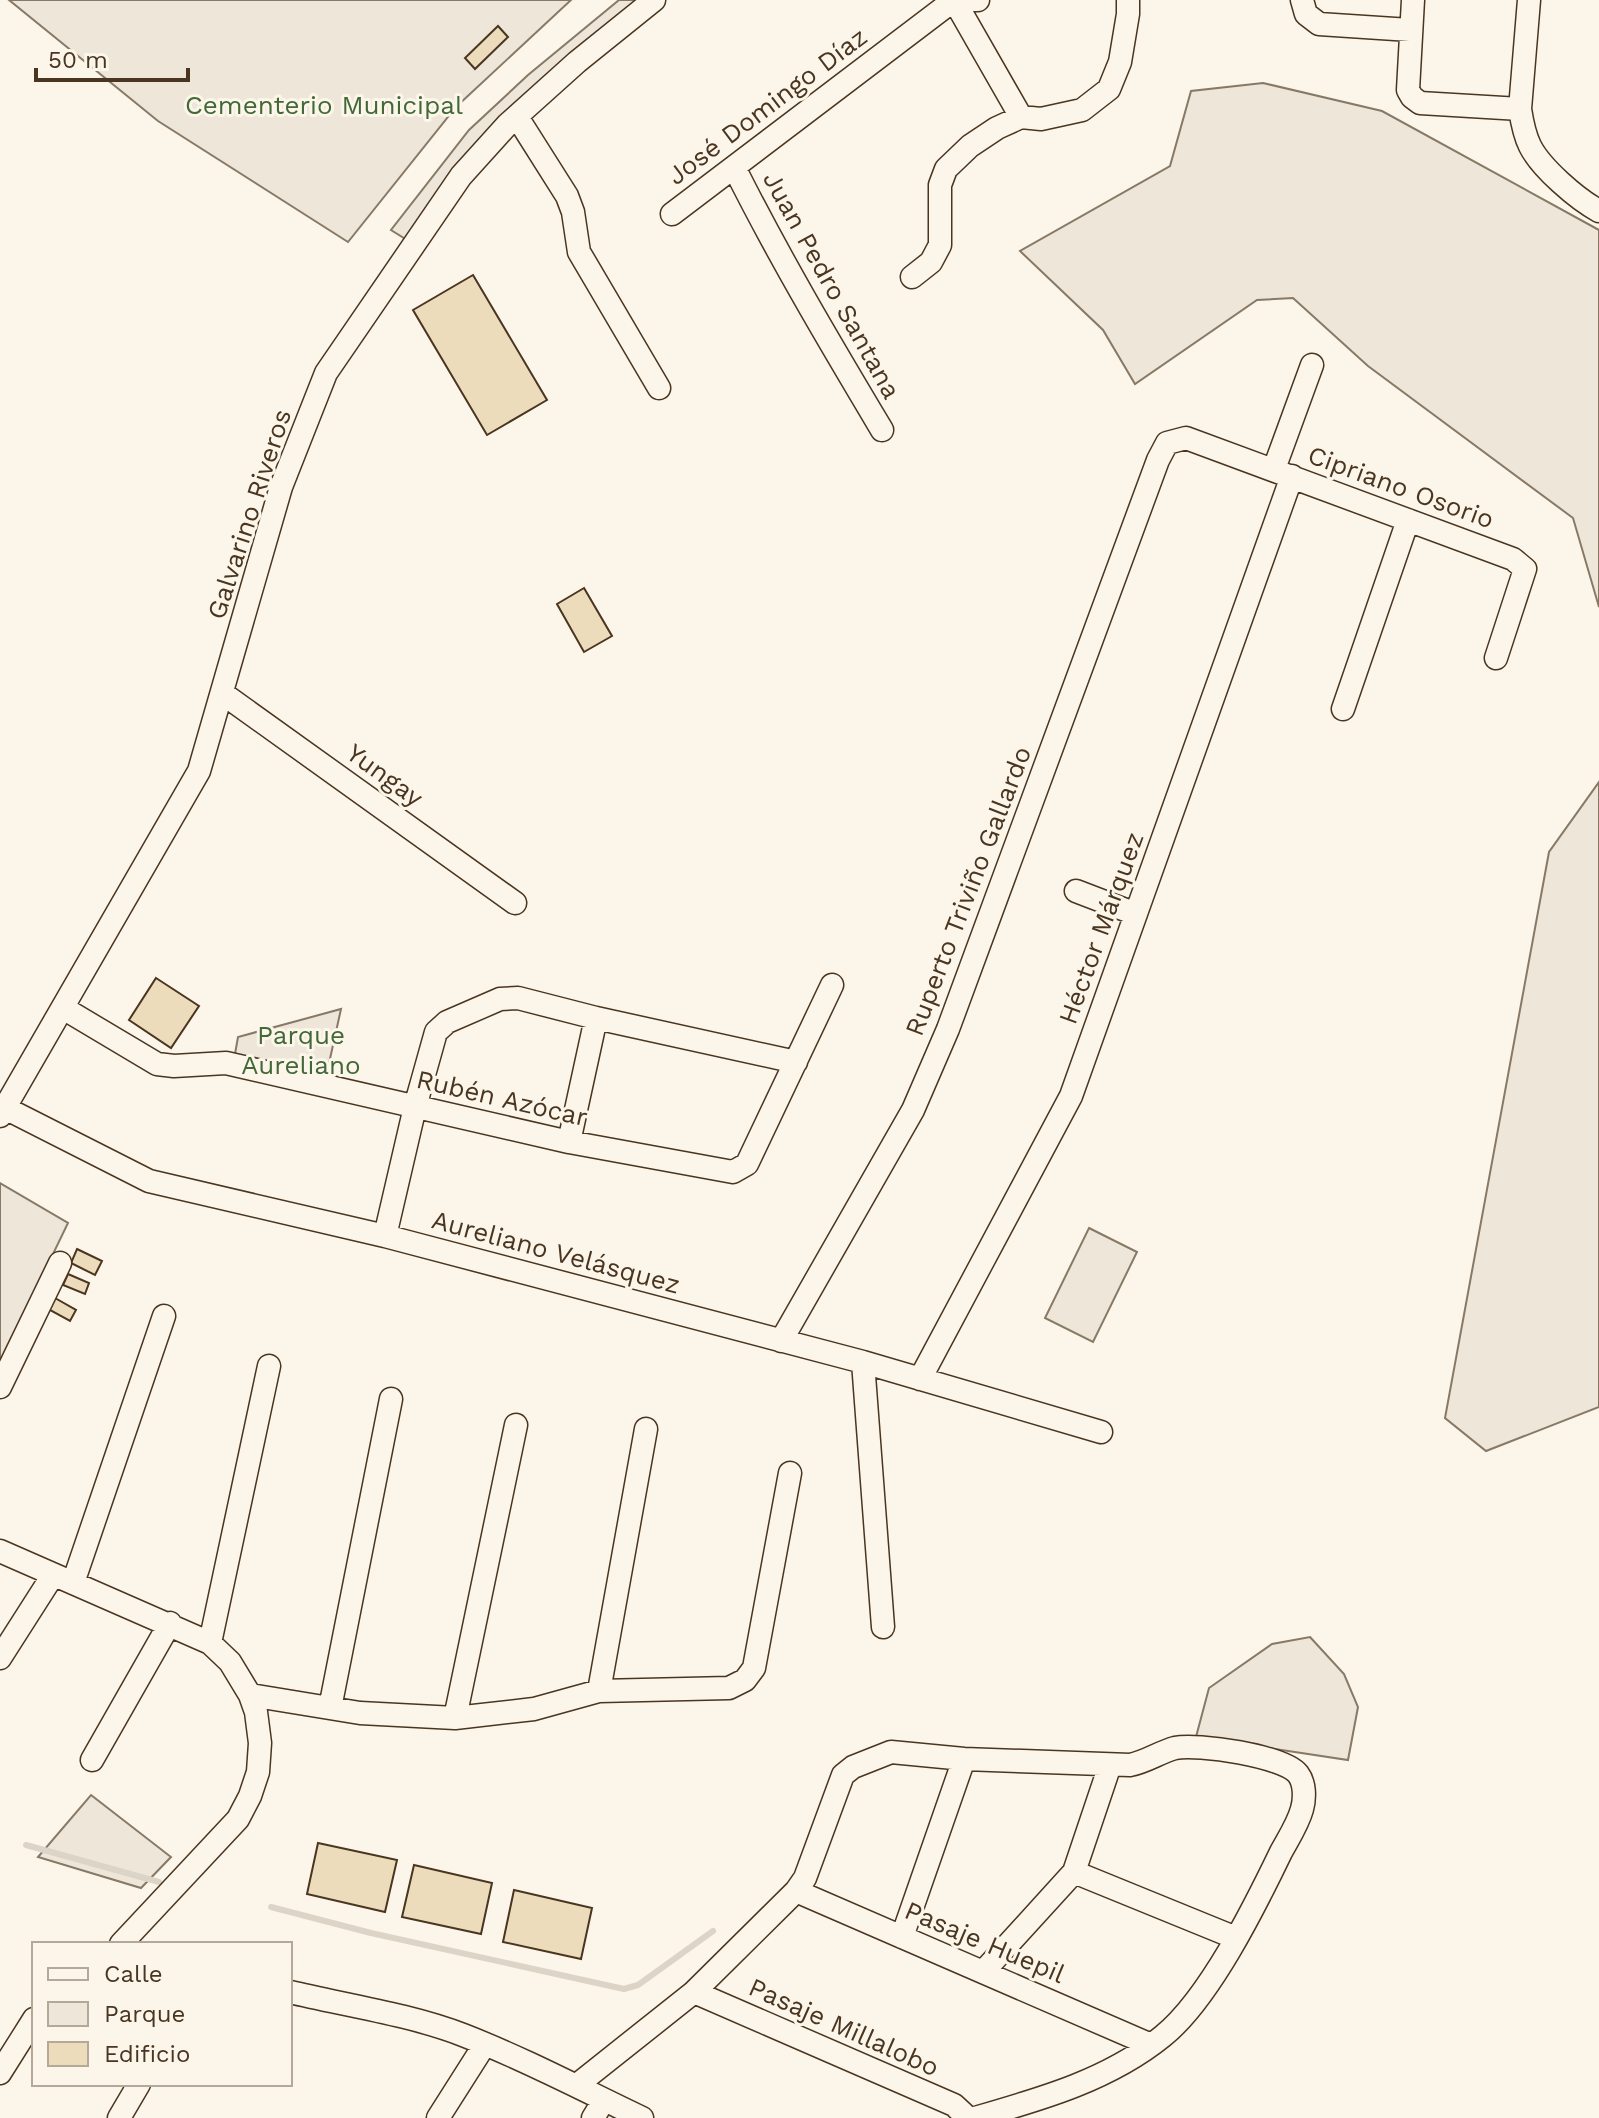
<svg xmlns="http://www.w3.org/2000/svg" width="1599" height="2118" font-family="'Work Sans',sans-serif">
	<rect width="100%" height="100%" fill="#fbf6e9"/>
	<path fill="#ede6d9" stroke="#887966" stroke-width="2" d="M 9,0 L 571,0 L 456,107 L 348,242 L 158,121 Z
		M 619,0 L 641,0 L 407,240 L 391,230 L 469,130 L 528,75 Z
		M 1263,83 L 1382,111 L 1599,230 L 1599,607 L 1573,518 L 1368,366 L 1293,298 L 1257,300 L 1135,384 L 1103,330 L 1020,251 L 1170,166 L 1191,91 Z
		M 1599,782 L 1599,1407 L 1486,1451 L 1445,1418 L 1549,852 Z
		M 341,1009 L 324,1086 L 233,1065 L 238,1037 Z
		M 0,1183 L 68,1223 L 0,1364 Z
		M 1089,1228 L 1137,1252 L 1093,1342 L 1045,1318 Z
		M 1310,1637 L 1344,1674 L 1358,1707 L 1348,1760 L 1196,1737 L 1209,1688 L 1272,1644 Z
		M 91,1795 L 171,1857 L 141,1888 L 38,1857 Z"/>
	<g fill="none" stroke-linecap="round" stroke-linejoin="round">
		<path stroke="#dcd4c6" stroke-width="6" d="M 26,1845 L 159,1882
			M 271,1907 L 371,1933 L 624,1989 L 638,1985 L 713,1931"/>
	</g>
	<path fill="#ecdcbc" stroke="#4a3520" stroke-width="2" d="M 498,26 L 508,37 L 475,69 L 465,58 Z
		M 473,275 L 547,400 L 487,435 L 413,310 Z
		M 584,588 L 612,636 L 584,652 L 557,604 Z
		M 156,978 L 199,1006 L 171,1048 L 129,1020 Z
		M 77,1249 L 102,1261 L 95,1275 L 71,1263 Z
		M 68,1274 L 89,1283 L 85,1294 L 63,1285 Z
		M 55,1298 L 76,1310 L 70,1321 L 48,1309 Z
		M 318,1843 L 397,1860 L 385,1912 L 307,1894 Z
		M 414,1865 L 492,1883 L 481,1934 L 402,1917 Z
		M 514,1890 L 592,1908 L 581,1959 L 503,1942 Z"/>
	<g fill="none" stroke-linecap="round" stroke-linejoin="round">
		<g stroke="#4a3520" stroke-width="25">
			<path id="minor" d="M 954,0 L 1021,117
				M 1302,0 L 1306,14 L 1319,24 L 1410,30
				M 1413,0 L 1408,90 L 1412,97 L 1420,103 L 1520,109 C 1522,122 1524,134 1530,146 C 1541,168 1577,199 1599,211
				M 1520,109 L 1529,0
				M 517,117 L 567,196 L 573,212 L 579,252 L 659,388
				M 734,167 C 779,257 830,343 882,430
				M 672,214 L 954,0 L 978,0
				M 912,277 L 931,262 L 940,245 L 940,185 L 946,169 L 970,146 L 997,128 L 1021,117 L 1041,119 L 1082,110 L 1109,89 L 1120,62 L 1128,14 L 1128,0
				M 1274,469 L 1312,365
				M 222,693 L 515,903
				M 1343,709 L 1408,520
				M 1076,891 L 1136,914
				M 63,1008 L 157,1064 L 174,1066 L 226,1063 L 569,1142 L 733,1172 L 747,1164 L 832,985
				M 5,1108 L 149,1181 L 385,1236 L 863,1362 L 1101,1432
				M 0,1116 L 199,771 L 281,487 L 326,373 L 461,176 L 508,124 L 577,62 L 654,0
				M 569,1142 L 596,1018
				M 385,1236 L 415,1107 L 436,1032 L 447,1022 L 500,999 L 518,998 L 596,1018 L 796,1062
				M 781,1341 L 913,1110 L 948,1029 L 1158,460 L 1167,443 L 1186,438 L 1513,559 L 1525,569 L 1496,658
				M 863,1362 L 883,1627
				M 920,1379 L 1071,1096 L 1292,476
				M 0,1387 L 60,1263
				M 0,1551 L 210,1643 L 230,1662 L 250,1695 L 256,1712 L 260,1743 L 258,1772 L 250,1796 L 238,1819 L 121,1944
				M 73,1583 L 164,1316
				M 210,1643 L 269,1366
				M 0,1658 L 53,1575
				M 599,1691 L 646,1429
				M 250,1695 L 360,1713 L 455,1718 L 534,1709 L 599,1691 L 729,1688 L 745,1680 L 754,1668 L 790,1473
				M 330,1708 L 391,1399
				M 455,1718 L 516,1425
				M 92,1760 L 170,1623
				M 1074,1872 L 1236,1938
				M 796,1891 L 1151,2045
				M 902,1937 L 964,1759
				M 983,1972 L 1074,1872 L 1110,1765
				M 290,1992 C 345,2005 412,2015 463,2035 C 525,2059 583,2090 642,2118
				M 694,1992 L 954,2105 L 968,2118
				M 0,2073 L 34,2019
				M 577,2085 L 694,1992 L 796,1891 L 805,1878 L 843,1775 L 853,1767 L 891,1752 L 964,1759 L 1130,1765 C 1146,1762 1160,1752 1175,1748 C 1197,1743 1284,1756 1298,1774 C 1305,1783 1305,1798 1302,1809 C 1298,1824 1288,1839 1281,1852 C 1255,1906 1209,1999 1163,2036 C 1109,2080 1041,2099 975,2118
				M 119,2118 L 139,2084
				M 438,2118 L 485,2044
				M 593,2118 L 604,2100"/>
		</g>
		<use href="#minor" stroke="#fbf6e9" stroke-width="22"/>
	</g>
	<g text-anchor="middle" stroke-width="6" stroke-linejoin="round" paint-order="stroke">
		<g font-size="26" fill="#436837" stroke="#fbf6e9">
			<text x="324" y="114">Cementerio Municipal</text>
			<text x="301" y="1044">Parque<tspan x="301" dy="30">Aureliano</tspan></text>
		</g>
		<g font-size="26" fill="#4a3520" stroke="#fbf6e9">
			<text transform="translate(767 106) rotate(-37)" y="9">José Domingo Díaz</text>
			<text transform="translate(832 285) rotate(61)" y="9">Juan Pedro Santana</text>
			<text transform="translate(1401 487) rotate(20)" y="9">Cipriano Osorio</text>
			<text transform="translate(249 514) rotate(-72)" y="9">Galvarino Riveros</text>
			<text transform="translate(385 775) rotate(36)" y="9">Yungay</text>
			<text transform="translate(968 891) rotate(-69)" y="9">Ruperto Triviño Gallardo</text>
			<text transform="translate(1101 928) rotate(-70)" y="9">Héctor Márquez</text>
			<text transform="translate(502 1098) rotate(13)" y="9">Rubén Azócar</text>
			<text transform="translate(556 1252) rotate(15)" y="9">Aureliano Velásquez</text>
			<text transform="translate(985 1942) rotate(23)" y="9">Pasaje Huepil</text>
			<text transform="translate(844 2027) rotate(24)" y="9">Pasaje Millalobo</text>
		</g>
	</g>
	<rect x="32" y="1942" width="260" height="144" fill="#fbf6e9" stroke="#b4a999" stroke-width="2"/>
	<rect x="48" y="1968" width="40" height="12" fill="#fbf6e9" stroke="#b4a999" stroke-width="2"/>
	<text x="104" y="1982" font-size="24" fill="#4a3520">Calle</text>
	<rect x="48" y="2002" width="40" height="24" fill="#ede6d9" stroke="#b4a999" stroke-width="2"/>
	<text x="104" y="2022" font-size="24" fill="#4a3520">Parque</text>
	<rect x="48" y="2042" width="40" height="24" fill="#ecdcbc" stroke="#b4a999" stroke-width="2"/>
	<text x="104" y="2062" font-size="24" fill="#4a3520">Edificio</text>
	<path d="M36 68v12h152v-12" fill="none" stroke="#4a3520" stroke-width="4"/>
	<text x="48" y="68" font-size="24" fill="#4a3520" stroke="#fbf6e9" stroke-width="6" paint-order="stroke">50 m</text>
</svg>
